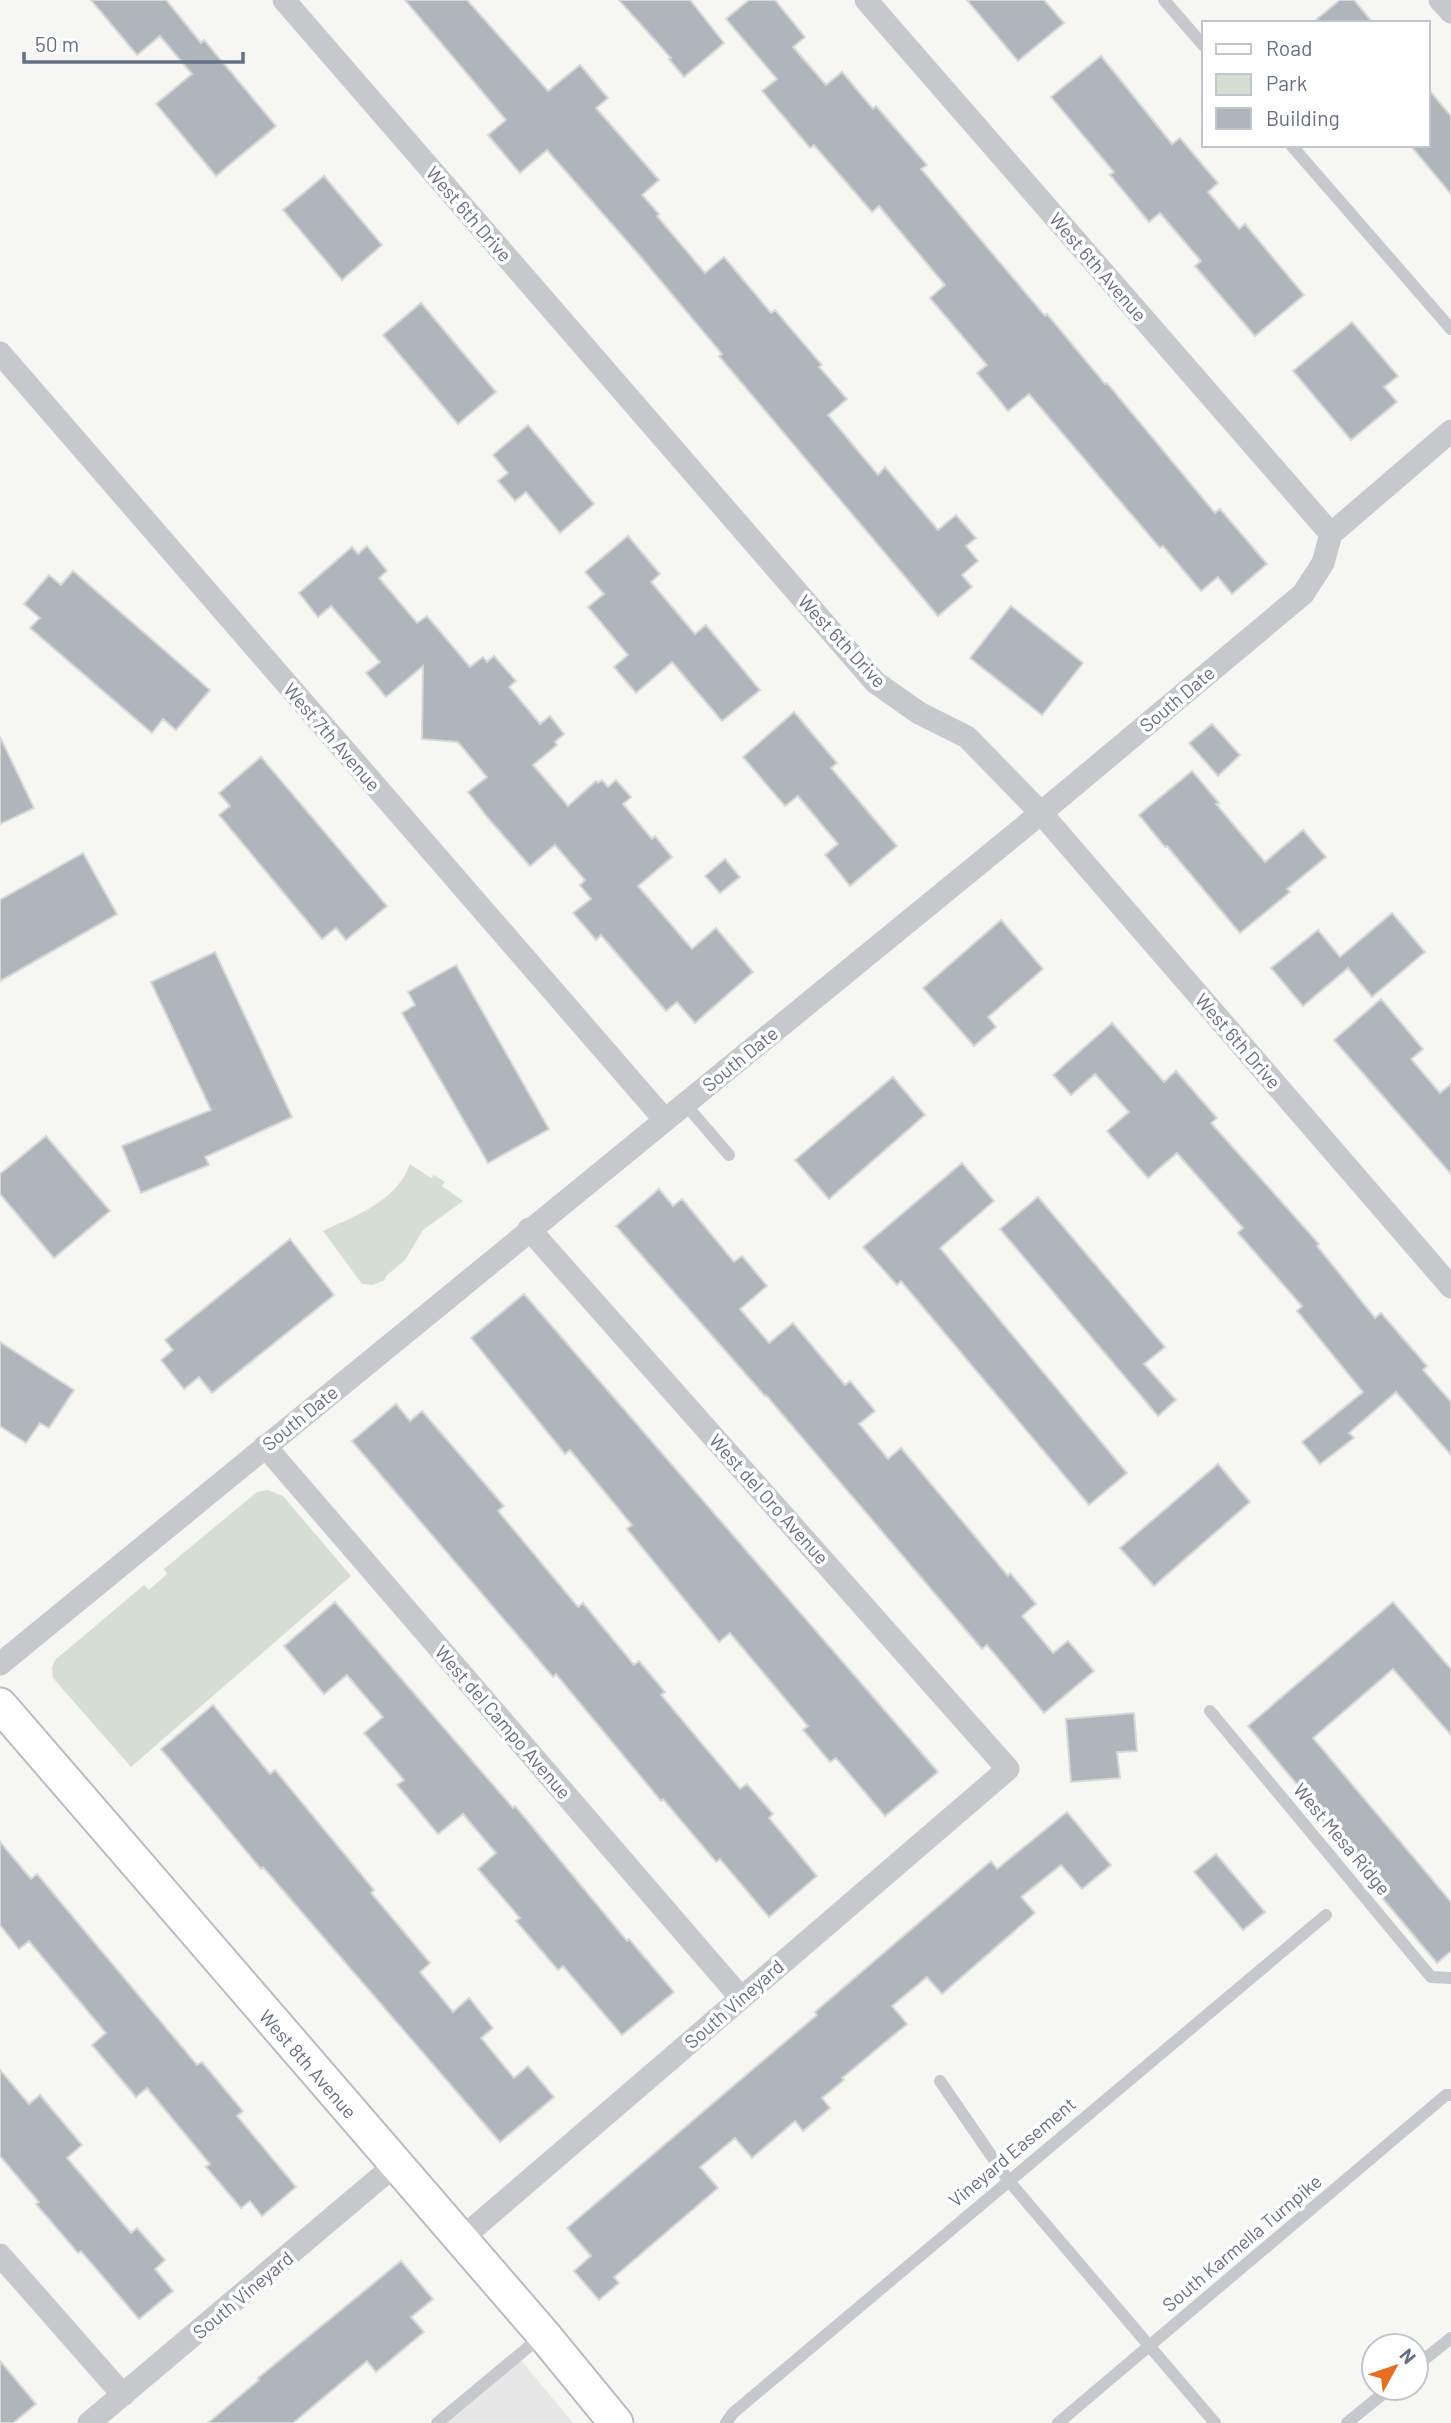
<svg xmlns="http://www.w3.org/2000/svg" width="1451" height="2423" font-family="Barlow,sans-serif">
	<rect width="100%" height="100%" fill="#f6f6f3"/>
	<path fill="#e6e7e6" d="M 521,2360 L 573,2423 L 445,2423 Z"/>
	<path fill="#d6ded4" d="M 410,1164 L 431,1178 L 434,1175 L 445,1182 L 442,1186 L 463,1201 L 423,1230 L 405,1260 L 386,1276 L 385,1280 L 373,1285 L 362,1284 L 323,1231 C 356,1215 396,1202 410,1164 Z
		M 268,1490 L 283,1496 L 351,1576 L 131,1767 L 53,1678 L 52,1667 L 55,1660 L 144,1585 L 149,1590 L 167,1574 L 164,1569 L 257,1492 Z"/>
	<path fill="#aeb5bb" stroke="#d7d8d5" stroke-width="2" d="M 91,0 L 166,0 L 201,43 L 204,40 L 276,126 L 216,176 L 156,104 L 192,74 L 160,36 L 137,55 Z
		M 405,0 L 467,0 L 548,91 L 580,65 L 608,98 L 596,108 L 659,180 L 642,195 L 659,214 L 657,216 L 705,273 L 724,257 L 771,313 L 775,310 L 822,365 L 819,367 L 847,399 L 828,415 L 878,475 L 885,467 L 938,530 L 956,515 L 976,538 L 966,546 L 978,561 L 962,575 L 972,587 L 938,616 L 719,356 L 722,354 L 640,256 L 547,150 L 520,173 L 488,135 L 506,120 Z
		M 619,0 L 690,0 L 724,43 L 684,77 L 669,59 L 671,58 Z
		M 749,0 L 775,0 L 805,37 L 793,47 L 826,85 L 842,72 L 873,109 L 876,106 L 927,165 L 921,169 L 1045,316 L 1047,314 L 1105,384 L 1107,383 L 1215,513 L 1220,509 L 1267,564 L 1232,594 L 1218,577 L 1201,591 L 1163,546 L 1160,548 L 1029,394 L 1008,411 L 977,373 L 987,365 L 930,298 L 945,285 L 879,206 L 872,212 L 814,145 L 810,148 L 762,91 L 777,79 L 726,19 Z
		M 967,0 L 1044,0 L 1064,23 L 1018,61 Z
		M 1340,0 L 1354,0 L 1373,23 L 1312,23 Z
		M 1101,56 L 1172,144 L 1180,138 L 1218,183 L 1208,192 L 1239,229 L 1245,224 L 1304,295 L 1255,336 L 1195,266 L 1201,261 L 1160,213 L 1149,222 L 1110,175 L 1114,172 L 1051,97 Z
		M 1428,89 L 1451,116 L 1451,194 L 1410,145 L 1428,145 Z
		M 324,176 L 382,245 L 342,280 L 283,210 Z
		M 421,303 L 496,392 L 458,424 L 383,335 Z
		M 1352,322 L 1398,376 L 1384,387 L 1397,402 L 1351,440 L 1293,371 Z
		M 528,425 L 594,504 L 560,533 L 526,492 L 515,501 L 498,481 L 508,473 L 493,455 Z
		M 628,536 L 660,574 L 651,582 L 695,634 L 706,625 L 760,690 L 722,721 L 672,662 L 636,693 L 614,667 L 628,655 L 588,607 L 604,594 L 585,572 Z
		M 367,546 L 387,571 L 379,578 L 417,623 L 427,616 L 470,667 L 483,657 L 487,662 L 494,656 L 516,681 L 509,687 L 540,724 L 550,716 L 564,734 L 555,742 L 557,745 L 533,765 L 568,806 L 596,781 L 598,783 L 602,780 L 608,787 L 616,780 L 631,797 L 623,804 L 652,839 L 655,836 L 672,857 L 638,886 L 692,949 L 716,928 L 753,972 L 695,1023 L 677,1002 L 666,1011 L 601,935 L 596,940 L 573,913 L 591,899 L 580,885 L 585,880 L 555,845 L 530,866 L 488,818 L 468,792 L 487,777 L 458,742 L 422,739 L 423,666 L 386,697 L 366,673 L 380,662 L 331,606 L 318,617 L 299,593 L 352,547 L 358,554 Z
		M 73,571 L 210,690 L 176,730 L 163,719 L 152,733 L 30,628 L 40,618 L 24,604 L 49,575 L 61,585 Z
		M 1011,606 L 1083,663 L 1042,715 L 970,658 Z
		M 794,712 L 837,763 L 831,768 L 897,846 L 850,886 L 825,855 L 838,844 L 798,796 L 785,806 L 743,757 Z
		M 1212,724 L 1240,755 L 1218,776 L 1189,743 Z
		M 0,737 L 34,808 L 0,824 Z
		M 261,757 L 387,906 L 346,940 L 336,928 L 322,939 L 219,815 L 230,806 L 219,793 Z
		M 1192,771 L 1219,803 L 1216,804 L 1265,862 L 1303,830 L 1326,857 L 1287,889 L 1290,892 L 1240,933 L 1167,846 L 1165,847 L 1139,815 Z
		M 83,853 L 117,914 L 0,981 L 0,900 Z
		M 725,859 L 740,877 L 720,893 L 705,876 Z
		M 1392,913 L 1425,952 L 1372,997 L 1348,968 L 1303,1006 L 1271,968 L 1318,930 L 1340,957 Z
		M 1001,920 L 1043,969 L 988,1017 L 996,1027 L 974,1046 L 923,988 Z
		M 215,952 L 292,1117 L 205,1157 L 209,1165 L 141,1193 L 122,1146 L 211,1110 L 151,982 Z
		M 456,965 L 549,1129 L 488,1163 L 402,1013 L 415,1005 L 408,992 Z
		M 1381,999 L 1423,1049 L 1411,1059 L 1440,1093 L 1451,1084 L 1451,1174 L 1334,1040 Z
		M 1112,1023 L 1164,1082 L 1176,1071 L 1217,1118 L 1211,1123 L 1319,1244 L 1317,1246 L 1375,1318 L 1381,1313 L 1427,1366 L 1423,1370 L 1451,1402 L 1451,1455 L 1396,1392 L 1349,1433 L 1354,1438 L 1320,1464 L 1302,1442 L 1363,1392 L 1297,1311 L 1302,1306 L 1238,1233 L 1243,1228 L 1177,1153 L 1148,1178 L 1107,1131 L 1129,1112 L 1095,1074 L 1071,1095 L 1053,1075 Z
		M 893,1077 L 925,1115 L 829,1199 L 795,1160 Z
		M 46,1136 L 110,1211 L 54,1258 L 0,1194 L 0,1174 Z
		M 962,1163 L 994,1201 L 940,1248 L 1127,1473 L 1089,1505 L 901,1281 L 897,1285 L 863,1247 Z
		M 659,1189 L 673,1206 L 682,1199 L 734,1262 L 742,1256 L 767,1286 L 740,1309 L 769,1343 L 793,1323 L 845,1385 L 850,1381 L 875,1411 L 859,1424 L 888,1459 L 901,1448 L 1008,1576 L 1010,1573 L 1036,1604 L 1022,1616 L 1053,1653 L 1068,1641 L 1094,1671 L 1044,1713 L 987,1645 L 982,1649 L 766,1395 L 765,1396 L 616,1226 Z
		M 1038,1197 L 1165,1347 L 1144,1364 L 1176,1400 L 1158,1416 L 1000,1229 Z
		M 290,1239 L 334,1295 L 212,1393 L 199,1377 L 184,1389 L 161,1360 L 173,1350 L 165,1340 Z
		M 524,1294 L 938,1772 L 885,1816 L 836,1758 L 830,1762 L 803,1730 L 808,1726 L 730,1633 L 719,1642 L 627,1529 L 632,1525 L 570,1450 L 565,1454 L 471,1338 Z
		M 0,1342 L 74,1390 L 49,1428 L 40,1423 L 26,1443 L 0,1426 Z
		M 396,1404 L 410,1421 L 422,1411 L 504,1506 L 498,1511 L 578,1607 L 583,1603 L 634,1665 L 639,1661 L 665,1692 L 661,1695 L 740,1789 L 747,1784 L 773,1814 L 769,1818 L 817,1876 L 769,1917 L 720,1859 L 716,1862 L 663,1799 L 661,1801 L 556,1674 L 553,1677 L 352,1441 Z
		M 1218,1464 L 1250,1502 L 1154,1586 L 1120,1548 Z
		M 335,1602 L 513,1808 L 515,1806 L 627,1941 L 629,1939 L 674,1992 L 622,2035 L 563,1966 L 558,1970 L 516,1921 L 520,1918 L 478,1869 L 496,1853 L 463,1814 L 438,1834 L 397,1785 L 404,1780 L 364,1733 L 383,1717 L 347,1675 L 324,1694 L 284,1646 Z
		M 1393,1602 L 1451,1669 L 1451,1735 L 1393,1669 L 1313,1738 L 1451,1902 L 1451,1951 L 1437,1963 L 1294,1793 L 1300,1788 L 1248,1726 Z
		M 213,1705 L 270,1774 L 275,1770 L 374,1890 L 371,1893 L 430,1963 L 420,1972 L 453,2012 L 469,1998 L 493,2028 L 481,2038 L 514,2078 L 528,2066 L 554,2097 L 500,2142 L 263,1867 L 261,1869 L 161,1749 Z
		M 1134,1713 L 1137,1751 L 1117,1752 L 1120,1778 L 1071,1782 L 1066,1719 Z
		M 1067,1812 L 1111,1865 L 1082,1889 L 1061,1865 L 1021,1897 L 1035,1913 L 942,1994 L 927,1977 L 892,2006 L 907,2024 L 842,2078 L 844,2080 L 822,2098 L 830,2108 L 803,2131 L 795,2121 L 752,2158 L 735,2138 L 700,2167 L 718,2188 L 614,2277 L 619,2283 L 599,2300 L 574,2271 L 591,2256 L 567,2228 L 752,2070 L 817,2015 L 815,2012 L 991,1861 L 997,1869 Z
		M 0,1842 L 31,1879 L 37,1874 L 197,2065 L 202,2062 L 243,2111 L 237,2116 L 296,2187 L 262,2216 L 250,2201 L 241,2208 L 206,2167 L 210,2164 L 147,2088 L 136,2097 L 92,2045 L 106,2033 L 29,1941 L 19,1949 L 0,1925 Z
		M 1216,1854 L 1265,1912 L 1243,1930 L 1194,1872 Z
		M 0,2070 L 29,2104 L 40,2095 L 82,2145 L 67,2158 L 131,2233 L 137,2228 L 165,2260 L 155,2269 L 173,2291 L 139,2319 L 81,2251 L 78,2253 L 36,2204 L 39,2202 L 0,2156 Z
		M 401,2261 L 433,2299 L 411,2317 L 424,2332 L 376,2372 L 367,2361 L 293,2423 L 208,2423 L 259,2380 L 258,2378 Z
		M 0,2361 L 36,2404 L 13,2423 L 0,2423 Z"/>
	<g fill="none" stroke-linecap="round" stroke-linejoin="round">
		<g stroke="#b8bbc1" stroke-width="37">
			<path id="secondary" d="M 0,1705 L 543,2334 L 616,2423"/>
		</g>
		<path stroke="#c6c8cc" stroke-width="12" d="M 1164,0 L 1204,46
			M 1291,145 L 1451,329
			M 685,1104 L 729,1155
			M 1210,1711 L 1431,1977 L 1451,1978
			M 940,2081 L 1008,2180 L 1215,2423
			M 1416,2366 L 1451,2338
			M 437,2423 L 543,2335
			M 726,2423 L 733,2413 L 1326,1915
			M 1058,2423 L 1446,2095 L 1451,2095
			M 1347,2423 L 1390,2388"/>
		<path stroke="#c6c8cc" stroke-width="23" d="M 284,0 L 875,682 L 919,713 L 967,737 L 1041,813 L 1451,1287
			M 866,0 L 1331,534
			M 1440,0 L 1451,12
			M 0,353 L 665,1120
			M 265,1446 L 741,1998
			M 0,1664 L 1041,813 L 1303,594 L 1323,563 L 1331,534 L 1451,431
			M 461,2239 L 1008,1769 L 529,1229
			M 0,2255 L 123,2395
			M 89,2423 L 395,2165"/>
		<use href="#secondary" stroke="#fff" stroke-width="33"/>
	</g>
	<g text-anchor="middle" stroke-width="7" stroke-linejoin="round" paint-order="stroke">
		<g font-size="19" fill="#647185" stroke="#fff">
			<text transform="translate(469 214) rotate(49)" y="7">West 6th Drive</text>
			<text transform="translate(1098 267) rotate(49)" y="7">West 6th Avenue</text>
			<text transform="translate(842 641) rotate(47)" y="7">West 6th Drive</text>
			<text transform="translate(1177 699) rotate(-40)" y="7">South Date</text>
			<text transform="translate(332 737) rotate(49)" y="7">West 7th Avenue</text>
			<text transform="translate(1238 1041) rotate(49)" y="7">West 6th Drive</text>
			<text transform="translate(740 1059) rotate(-39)" y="7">South Date</text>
			<text transform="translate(300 1418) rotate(-39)" y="7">South Date</text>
			<text transform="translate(769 1499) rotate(48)" y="7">West del Oro Avenue</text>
			<text transform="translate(503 1722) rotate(49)" y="7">West del Campo Avenue</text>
			<text transform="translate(1342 1839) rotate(50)" y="7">West Mesa Ridge</text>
			<text transform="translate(734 2004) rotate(-41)" y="7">South Vineyard</text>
			<text transform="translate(308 2064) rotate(49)" y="7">West 8th Avenue</text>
			<text transform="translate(1012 2152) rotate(-40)" y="7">Vineyard Easement</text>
			<text transform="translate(1242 2243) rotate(-40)" y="7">South Karmella Turnpike</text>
			<text transform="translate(243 2295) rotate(-40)" y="7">South Vineyard</text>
		</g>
	</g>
	<rect x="1202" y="21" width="228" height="126" fill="#ffffff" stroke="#c1c6ce" stroke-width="2"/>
	<rect x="1216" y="44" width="35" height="10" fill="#ffffff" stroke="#c1c6ce" stroke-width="2"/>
	<text x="1266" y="56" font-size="21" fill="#647185">Road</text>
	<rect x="1216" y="74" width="35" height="21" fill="#d6ded4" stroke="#c1c6ce" stroke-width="2"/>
	<text x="1266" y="91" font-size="21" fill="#647185">Park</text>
	<rect x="1216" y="108" width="35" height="21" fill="#aeb5bb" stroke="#c1c6ce" stroke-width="2"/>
	<text x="1266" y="126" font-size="21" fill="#647185">Building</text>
	<g transform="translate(1395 2367) rotate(50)"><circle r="33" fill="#ffffff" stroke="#c1c6ce" stroke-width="2"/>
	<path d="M0-5L12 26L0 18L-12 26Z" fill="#e76e21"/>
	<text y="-10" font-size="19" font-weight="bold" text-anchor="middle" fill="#647185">N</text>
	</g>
	<path d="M24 52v10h219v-10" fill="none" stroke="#647185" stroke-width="3.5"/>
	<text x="35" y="52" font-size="21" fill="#647185" stroke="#ffffff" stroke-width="5" paint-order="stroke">50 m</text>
</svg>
